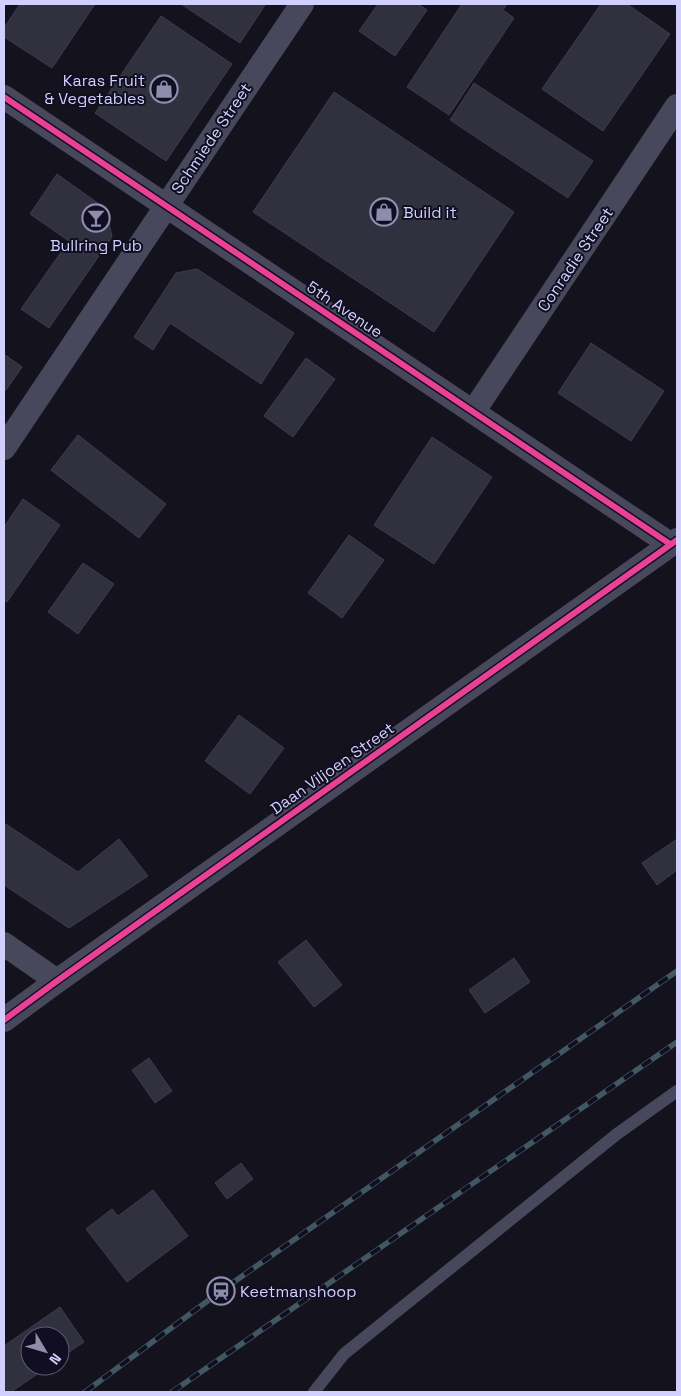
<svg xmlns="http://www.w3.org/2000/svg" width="681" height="1396" font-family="'Space Grotesk',sans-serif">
	<rect width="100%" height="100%" fill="#14121c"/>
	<path fill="#31303e" stroke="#3e3c4f" d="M 20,4 L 95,4 L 52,68 L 4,37 L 4,28 Z
		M 181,4 L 263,4 L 265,5 L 240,43 Z
		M 378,4 L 418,4 L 427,10 L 395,56 L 359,31 Z
		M 462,4 L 507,4 L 503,10 L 514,18 L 449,115 L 407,87 Z
		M 601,4 L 627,4 L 670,34 L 603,131 L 542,89 Z
		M 161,16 L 232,64 L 166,161 L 95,113 Z
		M 474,83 L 593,161 L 568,198 L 450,120 Z
		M 334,92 L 514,212 L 434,332 L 253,212 Z
		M 57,174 L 106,209 L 112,237 L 49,328 L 21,309 L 69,241 L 30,214 Z
		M 197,269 L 294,333 L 261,384 L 170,323 L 153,350 L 134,337 L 176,273 Z
		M 591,343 L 664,391 L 631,441 L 558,393 Z
		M 4,354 L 22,367 L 6,390 L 4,388 Z
		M 306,358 L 335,379 L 293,437 L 264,416 Z
		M 78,435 L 166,504 L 139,538 L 51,470 Z
		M 432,437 L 492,477 L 434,564 L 374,525 Z
		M 23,499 L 60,525 L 7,602 L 4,600 L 4,527 Z
		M 349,535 L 384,560 L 342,618 L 308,593 Z
		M 83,563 L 114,584 L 78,634 L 48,612 Z
		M 239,715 L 284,748 L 250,794 L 205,761 Z
		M 4,823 L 78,872 L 119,839 L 148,876 L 69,928 L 4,885 Z
		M 677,839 L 677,870 L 657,885 L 642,863 Z
		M 306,940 L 342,985 L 314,1007 L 278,962 Z
		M 514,958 L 530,982 L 485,1013 L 469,990 Z
		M 149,1058 L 172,1091 L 155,1103 L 132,1070 Z
		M 241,1163 L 253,1179 L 227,1199 L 215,1183 Z
		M 153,1190 L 188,1236 L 127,1282 L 86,1229 L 112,1209 L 118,1216 Z
		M 60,1307 L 84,1342 L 60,1358 L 60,1336 L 30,1336 L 30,1366 L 49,1366 L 11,1392 L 4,1392 L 4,1346 Z"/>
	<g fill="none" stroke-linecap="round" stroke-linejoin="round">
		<path stroke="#48485c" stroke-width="12" d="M 314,1392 L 344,1354 L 617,1134 L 677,1091"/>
		<path stroke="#48485c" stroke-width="24" d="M 4,97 L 670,544
			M 473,412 L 677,106
			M 4,448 L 302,4
			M 4,944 L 57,981
			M 4,1020 L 57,981 L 677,540"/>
		<g stroke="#415763" stroke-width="5.5">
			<path id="rail" d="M 85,1392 L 221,1291 L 677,971
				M 172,1392 L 677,1042"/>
		</g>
		<use href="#rail" stroke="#100e20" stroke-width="4" stroke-dasharray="11" stroke-linecap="butt"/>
		<g stroke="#100e20" stroke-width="9">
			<path id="cycleway" d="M 4,97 L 670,544
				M 4,1020 L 57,981 L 677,540"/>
		</g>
		<use href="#cycleway" stroke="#ea4096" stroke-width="6"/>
	</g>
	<defs>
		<g id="shop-ring" transform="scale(1.4375)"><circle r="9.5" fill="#100e20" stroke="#8f8dae" stroke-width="1.5"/><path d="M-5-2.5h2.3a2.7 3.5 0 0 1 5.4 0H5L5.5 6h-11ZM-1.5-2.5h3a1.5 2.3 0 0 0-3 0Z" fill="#8f8dae"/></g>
		<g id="bar-ring" transform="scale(1.4375)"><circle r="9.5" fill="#100e20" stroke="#8f8dae" stroke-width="1.5"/><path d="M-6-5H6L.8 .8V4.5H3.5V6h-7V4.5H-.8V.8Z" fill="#8f8dae"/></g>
		<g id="station-ring" transform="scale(1.4375)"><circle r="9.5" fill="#100e20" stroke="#8f8dae" stroke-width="1.5"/><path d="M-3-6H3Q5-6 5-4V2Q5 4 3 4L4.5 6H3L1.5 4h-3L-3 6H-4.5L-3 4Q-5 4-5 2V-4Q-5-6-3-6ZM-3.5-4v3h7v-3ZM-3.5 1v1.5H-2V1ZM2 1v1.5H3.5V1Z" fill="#8f8dae"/></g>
	</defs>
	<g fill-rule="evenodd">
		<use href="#shop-ring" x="164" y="89"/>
		<use href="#shop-ring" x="384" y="212"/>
		<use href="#bar-ring" x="96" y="218"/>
		<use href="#station-ring" x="221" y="1291"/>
	</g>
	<g text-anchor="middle" stroke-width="4" stroke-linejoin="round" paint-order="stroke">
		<g font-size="16" fill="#d1cffc" stroke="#100e20" text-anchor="start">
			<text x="145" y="86" text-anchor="end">Karas Fruit<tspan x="145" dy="18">&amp; Vegetables</tspan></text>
			<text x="403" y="218">Build it</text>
			<text x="96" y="251" text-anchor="middle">Bullring Pub</text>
			<text x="240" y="1297">Keetmanshoop</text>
		</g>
		<g font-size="16" fill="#d1cffc" stroke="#100e20">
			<text transform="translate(211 138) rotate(-56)" y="6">Schmiede Street</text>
			<text transform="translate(575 259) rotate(-56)" y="6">Conradie Street</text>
			<text transform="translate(345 309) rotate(34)" y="6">5th Avenue</text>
			<text transform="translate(332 768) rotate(-35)" y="6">Daan Viljoen Street</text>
		</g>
	</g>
	<rect width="681" height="1396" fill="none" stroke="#d1cffc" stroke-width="10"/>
	<g transform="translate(45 1351) rotate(128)"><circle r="24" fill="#100e20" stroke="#5d5b78"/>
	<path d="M0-4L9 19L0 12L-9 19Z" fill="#8f8dae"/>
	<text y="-8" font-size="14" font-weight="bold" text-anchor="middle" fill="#d1cffc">N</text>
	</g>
</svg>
